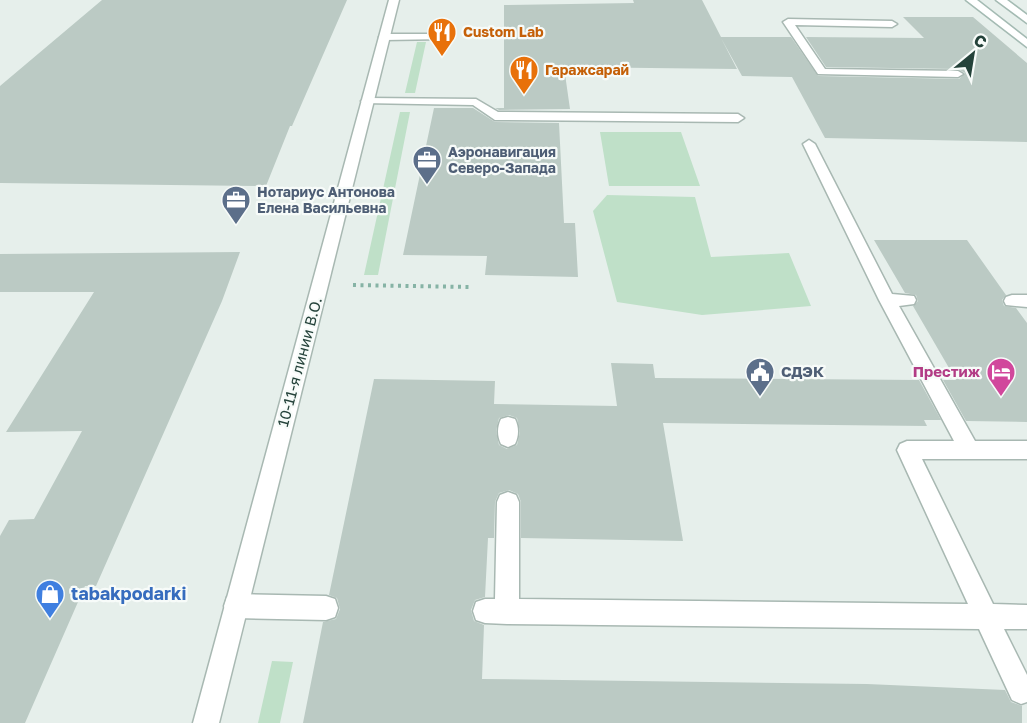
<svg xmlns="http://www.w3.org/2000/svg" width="1027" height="723" font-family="'Golos Text',sans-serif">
	<rect width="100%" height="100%" fill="#e6efeb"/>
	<path fill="#bfe0c8" d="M 417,42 L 426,42 L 415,93 L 405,93 Z
		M 400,112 L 410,112 L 378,275 L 364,275 Z
		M 600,132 L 681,132 L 700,186 L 609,186 Z
		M 607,195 L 695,197 L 711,257 L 789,253 L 811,306 L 702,315 L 617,302 L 593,211 Z
		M 272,661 L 293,662 L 280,723 L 258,723 Z"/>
	<path fill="#bbcac4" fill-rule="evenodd" d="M 102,0 L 347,0 L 292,126 L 290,126 L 266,186 L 0,183 L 0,86 Z
		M 633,0 L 702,0 L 721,37 L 791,37 L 818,76 L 959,79 L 965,73 L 958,69 L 826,67 L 806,37 L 924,38 L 903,17 L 973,17 L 1027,63 L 1027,142 L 825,138 L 792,77 L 742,76 L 721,38 L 737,69 L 564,67 L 570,109 L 499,110 L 495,108 L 504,108 L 504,5 L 634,3 Z
		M 434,108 L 473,108 L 495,122 L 559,123 L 564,223 L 575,223 L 578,277 L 485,275 L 487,256 L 403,255 Z
		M 874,240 L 967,240 L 1006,295 L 1002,300 L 1004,306 L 1016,308 L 1027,323 L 1027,422 L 966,421 L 943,380 L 956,380 L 913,306 L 918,301 L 916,295 L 905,293 Z
		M 240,252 L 222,301 L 96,586 L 85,586 L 25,723 L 0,723 L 0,536 L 9,520 L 34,519 L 82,431 L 6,432 L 94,292 L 0,292 L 0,254 Z
		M 611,363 L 653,364 L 655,378 L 919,380 L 941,420 L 924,420 L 927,426 L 663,423 L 683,541 L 521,538 L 521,502 L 518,494 L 509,490 L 499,493 L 495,502 L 494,538 L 488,538 L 485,597 L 475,600 L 471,610 L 474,621 L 484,625 L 482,679 L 867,684 L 1005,690 L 1011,702 L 1022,706 L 1022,723 L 303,723 L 323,622 L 336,619 L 340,609 L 337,598 L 329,595 L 374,379 L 495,381 L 494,404 L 617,406 ZM 509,415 L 517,418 L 520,432 L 517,445 L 507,449 L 499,445 L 496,431 L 499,418 Z"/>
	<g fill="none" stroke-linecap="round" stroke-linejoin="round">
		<g stroke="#a8b8b2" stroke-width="3">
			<path id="lane" d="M 788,19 L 892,21 L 897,24 L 892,27 L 795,25 L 825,69 L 958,71 L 963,74 L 958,77 L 818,74 L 783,22 Z
				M 443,34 L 448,37 L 447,39 L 384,40 L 379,37 L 384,34 Z
				M 367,98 L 476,99 L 498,112 L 738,114 L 744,118 L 738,122 L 495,120 L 473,105 L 363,103 L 361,101 Z
				M 809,140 L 815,144 L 892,294 L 914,296 L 916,300 L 914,304 L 899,306 L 975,441 L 1027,441 L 1027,459 L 922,459 L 993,604 L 1027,605 L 1027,629 L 1004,629 L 1027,675 L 1027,702 L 1021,704 L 1012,700 L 979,629 L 507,624 L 485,623 L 476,620 L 473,611 L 476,602 L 485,599 L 495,599 L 497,502 L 500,495 L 508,492 L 516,495 L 519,502 L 519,599 L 968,604 L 897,450 L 900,444 L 907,441 L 954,441 L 879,300 L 803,144 Z
				M 1012,295 L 1027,295 L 1027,307 L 1006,305 L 1004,301 L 1006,297 Z
				M 508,417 L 515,419 C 519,427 519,436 515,444 L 508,447 L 501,444 C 497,436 497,427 501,419 Z
				M 236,594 L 326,596 L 335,599 L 338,608 L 335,617 L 326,620 L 236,618 L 227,615 L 224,606 L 227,597 Z"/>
		</g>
		<g stroke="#a8b8b2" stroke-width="3">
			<path id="street" d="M 389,0 L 399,0 L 219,723 L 193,723 Z"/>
		</g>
		<g stroke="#a4bbb3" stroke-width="3">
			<path id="secondary" d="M 966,0 L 977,0 L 1027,39 L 1027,47 Z
				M 996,0 L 1007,0 L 1027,15 L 1027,23 Z"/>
		</g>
		<path stroke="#86b3a5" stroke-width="4" stroke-dasharray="3 4.5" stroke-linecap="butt" d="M 353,285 L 469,287"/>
		<use href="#lane" fill="#fff" fill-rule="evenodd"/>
		<use href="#street" fill="#fff" fill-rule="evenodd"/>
		<use href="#secondary" fill="#fff" fill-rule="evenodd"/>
	</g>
	<defs>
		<g id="restaurant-pin" transform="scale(1.5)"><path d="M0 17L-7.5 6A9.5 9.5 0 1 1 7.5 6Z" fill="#e8710a" stroke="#f7fbf9"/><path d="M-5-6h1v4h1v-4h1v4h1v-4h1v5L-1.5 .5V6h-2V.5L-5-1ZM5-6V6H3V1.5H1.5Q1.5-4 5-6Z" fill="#fff"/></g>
		<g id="office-pin" transform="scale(1.5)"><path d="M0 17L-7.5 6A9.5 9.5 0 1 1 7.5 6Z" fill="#5c6f8a" stroke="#f7fbf9"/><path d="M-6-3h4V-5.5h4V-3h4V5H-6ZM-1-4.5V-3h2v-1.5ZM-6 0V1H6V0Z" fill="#fff"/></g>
		<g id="civic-pin" transform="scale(1.5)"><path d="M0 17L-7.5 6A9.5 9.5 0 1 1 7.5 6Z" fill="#5c6f8a" stroke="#f7fbf9"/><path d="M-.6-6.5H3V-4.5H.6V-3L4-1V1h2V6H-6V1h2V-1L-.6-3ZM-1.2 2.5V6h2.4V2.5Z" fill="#fff"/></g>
		<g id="hotel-pin" transform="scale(1.5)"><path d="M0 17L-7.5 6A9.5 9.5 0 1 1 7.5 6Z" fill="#d1479c" stroke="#f7fbf9"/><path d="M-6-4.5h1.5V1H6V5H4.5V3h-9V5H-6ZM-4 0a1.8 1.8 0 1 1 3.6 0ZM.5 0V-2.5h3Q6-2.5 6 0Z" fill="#fff"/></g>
		<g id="shop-pin" transform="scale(1.5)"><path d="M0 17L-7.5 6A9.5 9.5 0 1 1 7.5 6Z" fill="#3f7fe0" stroke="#f7fbf9"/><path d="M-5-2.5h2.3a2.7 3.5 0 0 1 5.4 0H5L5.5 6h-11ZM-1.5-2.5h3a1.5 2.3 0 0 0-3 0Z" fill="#fff"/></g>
	</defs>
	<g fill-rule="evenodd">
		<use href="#restaurant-pin" x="442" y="32"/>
		<use href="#restaurant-pin" x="524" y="70"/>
		<use href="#office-pin" x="427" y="160"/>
		<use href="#office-pin" x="236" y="200"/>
		<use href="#civic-pin" x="760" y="372"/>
		<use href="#hotel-pin" x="1001" y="372"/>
		<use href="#shop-pin" x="50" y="594"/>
	</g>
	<g text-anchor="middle" stroke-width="4.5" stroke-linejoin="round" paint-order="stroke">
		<g font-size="14" font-weight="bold" fill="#c56008" stroke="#f7fbf9" text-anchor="start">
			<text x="463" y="37">Custom Lab</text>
			<text x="545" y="75">Гаражсарай</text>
		</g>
		<g font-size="14" font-weight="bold" fill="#4e5e75" stroke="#f7fbf9" text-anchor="start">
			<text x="448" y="157">Аэронавигация<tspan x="448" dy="16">Северо-Запада</tspan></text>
			<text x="257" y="197">Нотариус Антонова<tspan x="257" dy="16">Елена Васильевна</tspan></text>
		</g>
		<g font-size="15" fill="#24423a" stroke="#f7fbf9">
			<text transform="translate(300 362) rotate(-75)" y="5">10-11-я линии В.О.</text>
		</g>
		<g font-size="15" font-weight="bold" fill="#4e5e75" stroke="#f7fbf9" text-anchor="start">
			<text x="781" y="377">СДЭК</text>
		</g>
		<g font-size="15" font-weight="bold" fill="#b23c85" stroke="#f7fbf9" text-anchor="end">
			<text x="980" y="377">Престиж</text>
		</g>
		<g font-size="18" font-weight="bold" fill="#366cbe" stroke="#f7fbf9" text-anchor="start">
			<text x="71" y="600">tabakpodarki</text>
		</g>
	</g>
	<g transform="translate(973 54) rotate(30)" stroke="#f7fbf9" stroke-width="4.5" paint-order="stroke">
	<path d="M0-4.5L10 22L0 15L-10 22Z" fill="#24423a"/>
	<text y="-9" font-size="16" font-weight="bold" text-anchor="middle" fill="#24423a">С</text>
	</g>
</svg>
